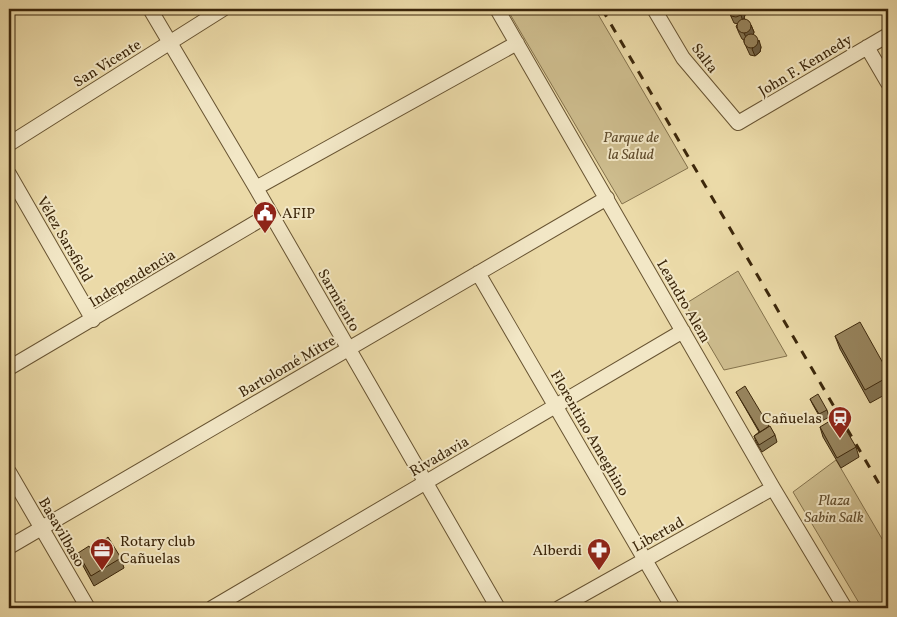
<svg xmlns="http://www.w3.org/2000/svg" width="897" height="617" font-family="Vollkorn,serif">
	<rect width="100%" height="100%" fill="#ebdaa8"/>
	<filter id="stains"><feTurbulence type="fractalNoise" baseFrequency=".004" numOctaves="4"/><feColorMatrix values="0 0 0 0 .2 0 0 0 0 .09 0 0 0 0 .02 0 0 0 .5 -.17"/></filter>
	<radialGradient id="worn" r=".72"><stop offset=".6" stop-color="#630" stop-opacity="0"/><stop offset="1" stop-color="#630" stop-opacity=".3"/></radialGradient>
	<path fill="#cdbc8d" stroke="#84724c" d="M 507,9 L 595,9 L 688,168 L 622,204 Z
		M 738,271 L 787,356 L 724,370 L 685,304 Z
		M 836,460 L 888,549 L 888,608 L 862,608 L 793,492 Z"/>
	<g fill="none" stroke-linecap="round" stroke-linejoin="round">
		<g stroke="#685432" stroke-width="16">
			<path id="minor" d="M 150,9 L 256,188 L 498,608
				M 497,9 L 773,488 L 845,608
				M 654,9 L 683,58 L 738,123 L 888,35
				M 867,47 L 888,83
				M 9,144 L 223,9
				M 9,174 L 93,320
				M 256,188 L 517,43
				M 478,273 L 673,608
				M 9,368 L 270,214
				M 9,472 L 88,608
				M 9,547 L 607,198
				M 212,608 L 683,331
				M 559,608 L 773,488"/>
		</g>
		<use href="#minor" stroke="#f2e7c6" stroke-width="14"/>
		<path stroke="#3c270b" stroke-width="3" stroke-dasharray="9 9" stroke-linecap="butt" d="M 602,9 L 888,499"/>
	</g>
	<path fill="#827250" stroke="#3c270b" d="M 743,9 L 745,15 L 744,18 L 751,25 L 754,32 L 753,35 L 761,47 L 760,52 L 755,56 L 750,55 L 744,42 L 744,40 L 742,39 L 739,33 L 736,26 L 738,24 L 734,23 L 728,10 Z
		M 835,336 L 888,372 L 888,393 L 870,403 L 840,349 Z
		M 736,392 L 769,426 L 775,435 L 777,442 L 762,452 L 756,442 L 754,436 L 759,432 Z
		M 810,399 L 827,410 L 829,417 L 822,421 L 813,405 Z
		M 820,427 L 856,447 L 859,457 L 841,468 L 823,437 Z
		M 102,542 L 121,558 L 124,568 L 94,586 L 82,564 L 78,553 L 94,556 L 105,550 Z"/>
	<path fill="#6a5c41" stroke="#3c270b" d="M 743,9 L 745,15 L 743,22 L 741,15 Z
		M 751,25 L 754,32 L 753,36 L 747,40 L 744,33 Z
		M 759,40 L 761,47 L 760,52 L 755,56 L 752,49 Z"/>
	<path fill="#97845d" stroke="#3c270b" d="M 728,9 L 743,9 L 741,15 L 736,17 L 731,16 L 728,10 Z
		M737 26a7 7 0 1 1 14 0a7 7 0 1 1-14 0Z
		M744 41a7 7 0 1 1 14 0a7 7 0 1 1-14 0Z
		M 860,322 L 888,372 L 888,377 L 865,390 L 835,336 Z
		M 745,386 L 769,426 L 760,432 L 736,392 Z
		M 818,394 L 827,410 L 819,414 L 810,399 Z
		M 838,416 L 856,447 L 837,458 L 820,427 Z
		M 770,426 L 775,435 L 759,445 L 754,436 Z
		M 108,537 L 121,558 L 91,576 L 78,553 L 89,546 L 94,556 L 106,549 L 102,542 Z"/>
	<defs>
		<g id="civic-pin" transform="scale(1.25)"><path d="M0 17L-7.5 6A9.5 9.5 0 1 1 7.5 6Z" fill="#8f2418" stroke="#f2e7c6"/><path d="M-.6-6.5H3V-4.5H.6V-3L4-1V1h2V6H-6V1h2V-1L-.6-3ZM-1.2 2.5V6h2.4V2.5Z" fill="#fff"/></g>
		<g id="station-pin" transform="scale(1.25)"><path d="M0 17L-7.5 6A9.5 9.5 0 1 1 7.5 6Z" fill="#8f2418" stroke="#f2e7c6"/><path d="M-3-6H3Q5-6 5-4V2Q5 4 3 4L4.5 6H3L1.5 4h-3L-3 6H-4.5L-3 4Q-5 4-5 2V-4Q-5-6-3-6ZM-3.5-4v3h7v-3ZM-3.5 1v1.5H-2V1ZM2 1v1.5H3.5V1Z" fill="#fff"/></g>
		<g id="office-pin" transform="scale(1.25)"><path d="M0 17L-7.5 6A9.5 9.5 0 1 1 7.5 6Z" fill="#8f2418" stroke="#f2e7c6"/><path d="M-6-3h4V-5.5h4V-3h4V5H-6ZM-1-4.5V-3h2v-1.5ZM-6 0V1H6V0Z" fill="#fff"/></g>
		<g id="pharmacy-pin" transform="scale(1.25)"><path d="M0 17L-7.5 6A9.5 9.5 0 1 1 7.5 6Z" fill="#8f2418" stroke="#f2e7c6"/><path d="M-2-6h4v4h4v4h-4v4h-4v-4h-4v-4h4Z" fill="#fff"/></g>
	</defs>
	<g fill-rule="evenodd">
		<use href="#civic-pin" x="265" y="213"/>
		<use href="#station-pin" x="840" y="418"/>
		<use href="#office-pin" x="102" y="550"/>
		<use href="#pharmacy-pin" x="599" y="550"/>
	</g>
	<g text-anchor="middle" stroke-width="4" stroke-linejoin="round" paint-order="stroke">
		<g font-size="15" fill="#3c270b" stroke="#f2e7c6">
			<text transform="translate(705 58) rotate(52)" y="5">Salta</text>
			<text transform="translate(107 63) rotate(-32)" y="5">San Vicente</text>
			<text transform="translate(805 65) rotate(-31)" y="5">John F. Kennedy</text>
			<text transform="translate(65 239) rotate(60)" y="5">Vélez Sarsfield</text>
			<text transform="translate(132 278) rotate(-31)" y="5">Independencia</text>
			<text transform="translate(339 300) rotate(60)" y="5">Sarmiento</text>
			<text transform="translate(684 301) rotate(60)" y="5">Leandro Alem</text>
			<text transform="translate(287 366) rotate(-30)" y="5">Bartolomé Mitre</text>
			<text transform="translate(590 433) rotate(60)" y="5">Florentino Ameghino</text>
			<text transform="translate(439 456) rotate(-30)" y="5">Rivadavia</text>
			<text transform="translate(62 532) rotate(60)" y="5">Basavilbaso</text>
			<text transform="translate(658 534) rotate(-29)" y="5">Libertad</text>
		</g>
		<g font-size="15" font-style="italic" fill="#604c2c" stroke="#f2e7c6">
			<text x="631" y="142">Parque de<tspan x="631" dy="17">la Salud</tspan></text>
			<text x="834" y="505">Plaza<tspan x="834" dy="17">Sabin Salk</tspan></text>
		</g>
		<g font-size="15" fill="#3c270b" stroke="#f2e7c6" text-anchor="start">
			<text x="282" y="218">AFIP</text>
			<text x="822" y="423" text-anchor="end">Cañuelas</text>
			<text x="120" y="546">Rotary club<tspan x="120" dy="17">Cañuelas</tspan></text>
			<text x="582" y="555" text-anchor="end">Alberdi</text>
		</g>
	</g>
	<rect width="897" height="617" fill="none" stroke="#ebdaa8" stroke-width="30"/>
	<rect x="10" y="10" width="877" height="597" fill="none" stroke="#3c270b" stroke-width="2.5"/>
	<rect x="15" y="15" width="867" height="587" fill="none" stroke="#3c270b"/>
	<rect width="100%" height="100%" filter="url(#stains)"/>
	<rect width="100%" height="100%" fill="url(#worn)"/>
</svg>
